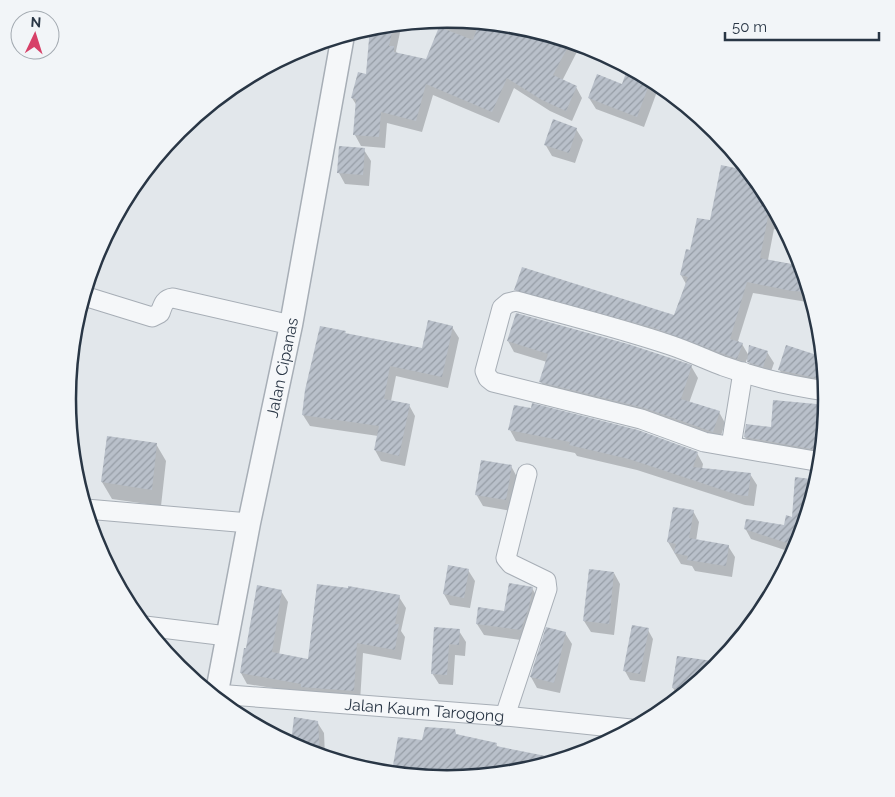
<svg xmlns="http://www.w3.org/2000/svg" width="895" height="797" font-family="Raleway,sans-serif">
	<defs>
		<pattern id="building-hatch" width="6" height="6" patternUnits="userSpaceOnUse" patternTransform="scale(1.25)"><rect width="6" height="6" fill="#b9c0ca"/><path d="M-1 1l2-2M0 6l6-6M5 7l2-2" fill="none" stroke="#969da6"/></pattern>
	</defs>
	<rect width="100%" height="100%" fill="#e2e7eb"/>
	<path fill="#0003" d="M 443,19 L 522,26 L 581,44 L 562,81 L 576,87 L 582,98 L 572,121 L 550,111 L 514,88 L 499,123 L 433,95 L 422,132 L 387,123 L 385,148 L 361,146 L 355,135 L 357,106 L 352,98 L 367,76 L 370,38 L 367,31 L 368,28 L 402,23 L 396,51 L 397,54 L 427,60 Z
		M 629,67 L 659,83 L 673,94 L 658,89 L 644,127 L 596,109 L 589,98 L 623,85 Z
		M 576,129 L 583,140 L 575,163 L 552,156 L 545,144 Z
		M 364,150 L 371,161 L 369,186 L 345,184 L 339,173 Z
		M 745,165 L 763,188 L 787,231 L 774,229 L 768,260 L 802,266 L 813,303 L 753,293 L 738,341 L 742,344 L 749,356 L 767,352 L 774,363 L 769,377 L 755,373 L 747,359 L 743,369 L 522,301 L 516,290 L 674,316 L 686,284 L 681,275 L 691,252 L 744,171 Z
		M 452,327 L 459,338 L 448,388 L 396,376 L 391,401 L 409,405 L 415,416 L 405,466 L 381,461 L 375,450 L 378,436 L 310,426 L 303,415 L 307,390 L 345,332 L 346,334 L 423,350 Z
		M 508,341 L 691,366 L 698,378 L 689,403 L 719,412 L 725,423 L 719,442 L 547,393 L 541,382 L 547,362 L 514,352 Z
		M 787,347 L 823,359 L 826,389 L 786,381 L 779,369 Z
		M 826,411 L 821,460 L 751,448 L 745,437 Z
		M 510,430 L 697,453 L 703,464 L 702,469 L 750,474 L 757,485 L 754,506 L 745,505 L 637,470 L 577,456 L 575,453 L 516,441 Z
		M 108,438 L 156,444 L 166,461 L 161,506 L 112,499 L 102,482 Z
		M 511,466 L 517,477 L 512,511 L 483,506 L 476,494 Z
		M 817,481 L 798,544 L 794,553 L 751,539 L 745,528 L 785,527 L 793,519 Z
		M 693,511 L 699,522 L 696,541 L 728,546 L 735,557 L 732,577 L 695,571 L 692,566 L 681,564 L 668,542 Z
		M 468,570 L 475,581 L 470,608 L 450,605 L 444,594 Z
		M 614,573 L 620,584 L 614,635 L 591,632 L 584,621 Z
		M 532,588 L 538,599 L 528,641 L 484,635 L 477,624 L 505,612 Z
		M 281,591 L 288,602 L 279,655 L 310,660 L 399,597 L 406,608 L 401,631 L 405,637 L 401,660 L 363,653 L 360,702 L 247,684 L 241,673 L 247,649 Z
		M 436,628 L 459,631 L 466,642 L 465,656 L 455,655 L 453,685 L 439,684 L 432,673 Z
		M 648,630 L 653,639 L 645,682 L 630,680 L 625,671 Z
		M 565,633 L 572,644 L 560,693 L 537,688 L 531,677 Z
		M 678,657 L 719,663 L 679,698 L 673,688 Z
		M 295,718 L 317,722 L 324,733 L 325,756 L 302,749 L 292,744 Z
		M 454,730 L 457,736 L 496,744 L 498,748 L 537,756 L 542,765 L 521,771 L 448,778 L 393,773 L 399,738 L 423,741 Z"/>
	<path fill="url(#building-hatch)" d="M 479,22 L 522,26 L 571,41 L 553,75 L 577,86 L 566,111 L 542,100 L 507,78 L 492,112 L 426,84 L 416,121 L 381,112 L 379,137 L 353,135 L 356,99 L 351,98 L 358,72 L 366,74 L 370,27 L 394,24 L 389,46 L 394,46 L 394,52 L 426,59 L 439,27 L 473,40 Z
		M 628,67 L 651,79 L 637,117 L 588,98 L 597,74 L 622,84 Z
		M 553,119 L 577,128 L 569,153 L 544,145 Z
		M 339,146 L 365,148 L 363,175 L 337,173 Z
		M 721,165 L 749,171 L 763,188 L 771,201 L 760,258 L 802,266 L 810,292 L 792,291 L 747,282 L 730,339 L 743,343 L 737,359 L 654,328 L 514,290 L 522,267 L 674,315 L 688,277 L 680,275 L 686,249 L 690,250 L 697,218 L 710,220 Z
		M 516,313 L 628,344 L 692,365 L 681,399 L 720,411 L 713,432 L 644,408 L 539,382 L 548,354 L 507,341 Z
		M 428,320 L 453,326 L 442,377 L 390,366 L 384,399 L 410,404 L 399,456 L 374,450 L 379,426 L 302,415 L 305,390 L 320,326 L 346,331 L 345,333 L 422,348 Z
		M 749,345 L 768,351 L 763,367 L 747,362 Z
		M 786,345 L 823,357 L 825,380 L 778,370 Z
		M 773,400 L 827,405 L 822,451 L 744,437 L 746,424 L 771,427 Z
		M 532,403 L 638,430 L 698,452 L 693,467 L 751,473 L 748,496 L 738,495 L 629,459 L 569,445 L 570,442 L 508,430 L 514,405 L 531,408 Z
		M 107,436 L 157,443 L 152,490 L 101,482 Z
		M 481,460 L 512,465 L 506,500 L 475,495 Z
		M 795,477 L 818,480 L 796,549 L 789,547 L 790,544 L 744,529 L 746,519 L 784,525 L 786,515 L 792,517 Z
		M 673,507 L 694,510 L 689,538 L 729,545 L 726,566 L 687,560 L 688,556 L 674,553 L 676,544 L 667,542 Z
		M 448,565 L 469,569 L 464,598 L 443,594 Z
		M 589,569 L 614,572 L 609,624 L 583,621 Z
		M 509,583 L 533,587 L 529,607 L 521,630 L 476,624 L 478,607 L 504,611 Z
		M 317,584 L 348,588 L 348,586 L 400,595 L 395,624 L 399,624 L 395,650 L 357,643 L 354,691 L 301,687 L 301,684 L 240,673 L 244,648 L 246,648 L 257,585 L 282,590 L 272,652 L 308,659 Z
		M 632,625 L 649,628 L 640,674 L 623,671 Z
		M 434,627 L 460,629 L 459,645 L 449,644 L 447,675 L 431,674 Z
		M 546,627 L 566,632 L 554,683 L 530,677 Z
		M 677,656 L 720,662 L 688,690 L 672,688 Z
		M 294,717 L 318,721 L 320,755 L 302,749 L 291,743 Z
		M 425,727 L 455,729 L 456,734 L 497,743 L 496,746 L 561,759 L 521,771 L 448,778 L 392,771 L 398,737 L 422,740 Z"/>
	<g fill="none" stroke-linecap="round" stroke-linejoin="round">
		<g stroke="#a7aeb6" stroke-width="21">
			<g id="minor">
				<path d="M 84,296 L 152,317 L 160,313 C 163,305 164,299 173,298 L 291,325"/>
				<path d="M 731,446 L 743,372"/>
				<path d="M 821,462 L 704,442 L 641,419 L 493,382 L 488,378 L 485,371 L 502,308 L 508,303 L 516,301 C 567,315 619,328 670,345 C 688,351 705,359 723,366 C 756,378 792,386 826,391"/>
				<path d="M 86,509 L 249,523"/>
				<path d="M 145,626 L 227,636"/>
				<path id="s1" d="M 216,694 L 505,716 L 631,729"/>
				<path d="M 505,716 L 547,589 L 546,581 L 511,564 L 506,558 L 527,474"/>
			</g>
		</g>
		<g stroke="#a7aeb6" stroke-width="25">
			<g id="tertiary">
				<path id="s2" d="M 216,697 L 249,523 L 291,325 L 343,35"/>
			</g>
		</g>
		<use href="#minor" stroke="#f5f7f9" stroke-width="19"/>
		<use href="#tertiary" stroke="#f5f7f9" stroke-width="22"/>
	</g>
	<g text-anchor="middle" stroke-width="4" stroke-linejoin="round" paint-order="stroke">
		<g font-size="16" fill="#293645" stroke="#f2f5f8">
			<text dy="6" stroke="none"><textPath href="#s2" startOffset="336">Jalan Cipanas</textPath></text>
			<text dy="6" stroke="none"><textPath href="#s1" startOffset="209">Jalan Kaum Tarogong</textPath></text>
		</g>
	</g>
	<path d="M0 0H895V797H0ZM76 399a371 371 0 1 1 742 0a371 371 0 1 1-742 0Z" fill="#f2f5f8" fill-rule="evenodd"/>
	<path fill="none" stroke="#293645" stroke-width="2.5" d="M76 399a371 371 0 1 1 742 0a371 371 0 1 1-742 0Z"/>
	<g transform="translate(35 35) rotate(4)"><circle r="24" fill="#f2f5f8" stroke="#a2a9b0"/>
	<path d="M0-4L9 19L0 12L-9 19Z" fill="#d74068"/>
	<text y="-8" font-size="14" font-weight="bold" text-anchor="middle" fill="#293645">N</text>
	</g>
	<path d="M725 32v8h154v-8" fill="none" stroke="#293645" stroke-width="2.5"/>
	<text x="732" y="32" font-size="15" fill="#293645" stroke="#f2f5f8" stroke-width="4" paint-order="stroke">50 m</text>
</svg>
